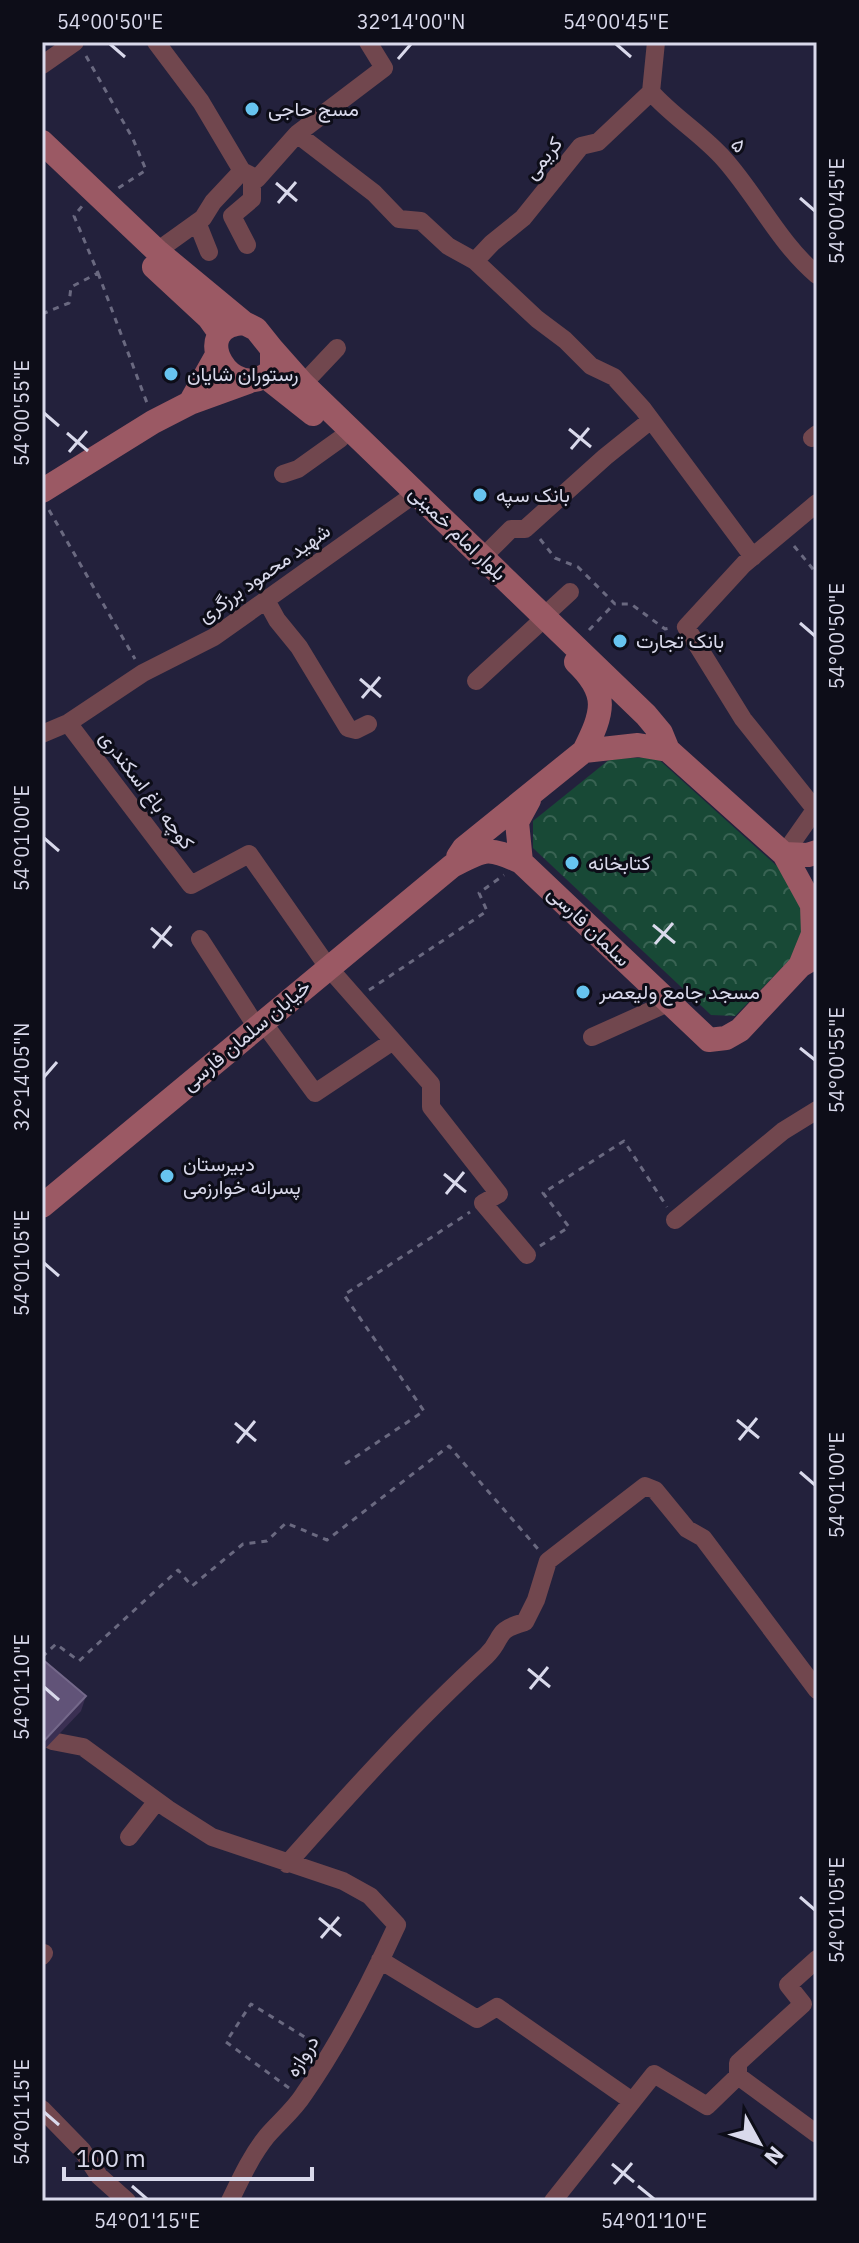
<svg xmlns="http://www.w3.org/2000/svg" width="859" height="2243" font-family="'IBM Plex Sans',Vazirmatn,sans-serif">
	<defs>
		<pattern id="park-crowns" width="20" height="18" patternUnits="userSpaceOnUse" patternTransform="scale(2)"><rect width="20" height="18" fill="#184936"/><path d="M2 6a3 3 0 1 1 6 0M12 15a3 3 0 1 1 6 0" fill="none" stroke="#396353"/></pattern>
	</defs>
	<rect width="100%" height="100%" fill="#23213c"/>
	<path fill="url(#park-crowns)" d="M 656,757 L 778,867 L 807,909 L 809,940 L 735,1016 L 711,1015 L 533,848 L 533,821 L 610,759 Z"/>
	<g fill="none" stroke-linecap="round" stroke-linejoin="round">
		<path stroke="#6a6980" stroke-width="3" stroke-dasharray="6 6" stroke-linecap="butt" d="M 86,56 L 133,139 L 146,170 L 117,189
			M 98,273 L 147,403
			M 42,314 L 69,303 L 71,287 L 98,273 L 74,216 L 83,205
			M 49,510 L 135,659
			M 540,539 L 555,558 L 578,567 L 615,604 L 631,604 L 665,629 L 670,628
			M 794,546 L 817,574
			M 589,630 L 614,604
			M 369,990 L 487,911 L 479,893 L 504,875
			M 540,1246 L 569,1227 L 543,1193 L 624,1141 L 667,1207
			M 345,1464 L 424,1411 L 344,1295 L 470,1212
			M 42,1657 L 56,1644 L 79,1661 L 178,1570 L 192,1586 L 243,1544 L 267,1541 L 286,1523 L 327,1540 L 449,1446 L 538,1549
			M 289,2088 L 226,2042 L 251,2004 L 316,2044"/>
		<path stroke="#71474e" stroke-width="18" d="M 156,42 L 201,102 L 242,171
			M 656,42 L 651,92 C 673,117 702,134 724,159 C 757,196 779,243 817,275
			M 42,65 L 75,42
			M 297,134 L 384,68 L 368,42
			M 252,176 L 257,179 L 297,134 L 374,193 L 399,219 L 421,221 L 448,246 L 475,261 L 537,319 L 565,340 L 591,366 L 614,377 L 643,409 L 753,557
			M 197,222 L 209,252
			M 247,245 L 232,216 L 252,199 L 252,176
			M 157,251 L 203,218 L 213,202 L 242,171 L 252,176
			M 475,261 L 492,243 L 523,218 L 581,146 L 598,142 L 651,92
			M 303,384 L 337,348
			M 812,438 L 817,434
			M 283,474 L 298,469 L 340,439
			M 483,557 L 511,529 L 525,529 L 605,457 L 651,420
			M 266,600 L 277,620 L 299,647 L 348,728 L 356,730 L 368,724
			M 545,615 L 570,592
			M 476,681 L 537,625
			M 68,723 L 191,885 L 249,854 L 328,967 L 431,1084 L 431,1107 L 499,1194 L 483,1203 L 527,1255
			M 42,734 L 68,723 L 143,673 L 214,637 L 405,501
			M 815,809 L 743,719 L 686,627 L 744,564 L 817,503
			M 784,854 L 817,807
			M 200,939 L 256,1026
			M 262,1021 L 315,1093 L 393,1041
			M 592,1037 L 670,1002
			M 675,1220 L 783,1131 L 817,1110
			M 52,1741 L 83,1747 L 168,1809 L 212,1837 L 343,1881 L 370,1896 L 397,1925 C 370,1984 341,2041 304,2094 C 294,2110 279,2122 267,2136 C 251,2156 241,2178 230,2201
			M 129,1837 L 157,1801
			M 287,1864 C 351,1792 415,1721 486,1656 C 505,1638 492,1631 525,1622 L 536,1600 L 548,1561 L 645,1486 L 655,1490 L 687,1529 L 703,1538 L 817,1690
			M 42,1956 L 44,1953
			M 380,1960 L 477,2019 L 497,2007 L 632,2101
			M 738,2076 L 817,2134
			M 42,2109 L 82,2150 L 99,2176 L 127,2201
			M 553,2201 L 654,2074 L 707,2106 L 738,2076 L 738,2063 L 803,2004 L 788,1985 L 817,1959"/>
		<path stroke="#9b5964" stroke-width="24" d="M 42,142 L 157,251 L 244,323
			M 154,267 L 209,318 L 219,332
			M 244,323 L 256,329 L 272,349 L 272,370 C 233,409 185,326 244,323 Z
			M 272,349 L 303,384 L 646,715 L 661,733 L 668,750 L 784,854 L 812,905 L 813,934 L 800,966
			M 265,376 L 313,414
			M 190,403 L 217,355
			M 42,491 L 153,422 L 190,403 L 248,382
			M 576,662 C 610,694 603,713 584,751
			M 784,854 L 808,855 L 817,852
			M 458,857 L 464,848 L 584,751 L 638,745 L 668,750
			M 521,862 L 517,822 L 529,800
			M 42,1206 L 452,866 C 485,849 487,846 521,862 L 709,1040 L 726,1038 L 740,1030 L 800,966 L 817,956"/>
	</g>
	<path fill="#3a2f52" d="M 86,1696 L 81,1711 L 42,1752 L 42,1743 Z"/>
	<path fill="#615378" stroke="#74688a" stroke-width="2" d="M 42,1659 L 86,1696 L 42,1743 Z"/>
	<path fill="none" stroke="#d9d9eb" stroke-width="3" d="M 110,44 L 125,57M 616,44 L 631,57M 398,59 L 411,44M 276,183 L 297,201M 800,198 L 815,211M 278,203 L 296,182M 44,413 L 59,426M 569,429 L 591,447M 67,433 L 88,451M 571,449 L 589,428M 69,452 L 87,431M 800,623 L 815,636M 360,679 L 381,697M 362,698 L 380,677M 44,838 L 59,851M 653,925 L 675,943M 151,928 L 172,946M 655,944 L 673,923M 153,948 L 171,926M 800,1048 L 815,1060M 44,1077 L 57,1062M 444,1174 L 466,1192M 446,1194 L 464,1172M 44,1263 L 59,1276M 737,1420 L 759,1438M 235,1423 L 256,1441M 739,1440 L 757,1418M 237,1443 L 255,1421M 800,1472 L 815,1485M 528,1669 L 550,1687M 44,1687 L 59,1700M 530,1689 L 548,1667M 800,1897 L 815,1910M 319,1918 L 341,1936M 321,1938 L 339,1917M 44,2112 L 59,2125M 612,2164 L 634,2182M 614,2184 L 632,2163M 132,2186 L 147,2199M 638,2186 L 654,2199"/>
	<g fill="#67c4ef" stroke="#0d0d18" stroke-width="3">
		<circle cx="252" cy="109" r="8"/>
		<circle cx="171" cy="374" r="8"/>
		<circle cx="480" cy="495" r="8"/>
		<circle cx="620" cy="641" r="8"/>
		<circle cx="572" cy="863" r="8"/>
		<circle cx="583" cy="992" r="8"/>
		<circle cx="167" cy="1176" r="8"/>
	</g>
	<g text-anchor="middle" stroke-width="6" stroke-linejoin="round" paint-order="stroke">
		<g font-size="20" fill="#d9d9eb" stroke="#0d0d18" text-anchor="start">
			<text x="268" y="116">مسج حاجی</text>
			<text x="187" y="381">رستوران شایان</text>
			<text x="496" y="502">بانک سپه</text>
			<text x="636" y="648">بانک تجارت</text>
			<text x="588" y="870">کتابخانه</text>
			<text x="599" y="999">مسجد جامع ولیعصر</text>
			<text x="183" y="1171">دبیرستان<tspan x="183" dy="23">پسرانه خوارزمی</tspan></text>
		</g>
		<g font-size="20" fill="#d9d9eb" stroke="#0d0d18">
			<text transform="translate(739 145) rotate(47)" y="7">۵</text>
			<text transform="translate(543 158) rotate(-51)" y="7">کریمی</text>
			<text transform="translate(458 533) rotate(44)" y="7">بلوار امام خمینی</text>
			<text transform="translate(264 573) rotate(-35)" y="7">شهید محمود برزگری</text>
			<text transform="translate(147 790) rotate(53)" y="7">کوچه باغ اسکندری</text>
			<text transform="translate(589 926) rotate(44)" y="7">سلمان فارسی</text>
			<text transform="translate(246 1035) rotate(-40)" y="7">خیابان سلمان فارسی</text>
			<text transform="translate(302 2056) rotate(-58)" y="7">دروازه</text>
		</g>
	</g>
	<rect width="859" height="2243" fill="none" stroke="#0d0d18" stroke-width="88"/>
	<g transform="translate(759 2143) rotate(130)" stroke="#0d0d18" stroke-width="6" paint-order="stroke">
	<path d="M0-6L14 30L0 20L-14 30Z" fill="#d9d9eb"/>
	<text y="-12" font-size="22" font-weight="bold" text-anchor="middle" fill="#d9d9eb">N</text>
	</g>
	<path d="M64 2167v12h248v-12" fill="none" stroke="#d9d9eb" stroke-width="4"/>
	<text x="76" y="2167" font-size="24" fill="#d9d9eb" stroke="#0d0d18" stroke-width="6" paint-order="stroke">100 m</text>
	<rect x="44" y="44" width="771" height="2155" fill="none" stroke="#d9d9eb" stroke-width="3"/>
	<g font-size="20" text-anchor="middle" fill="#d9d9eb">
		<text x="110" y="29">54°00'50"E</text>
		<text x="411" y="29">32°14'00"N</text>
		<text x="616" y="29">54°00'45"E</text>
		<text transform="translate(837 211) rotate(-90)" y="7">54°00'45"E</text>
		<text transform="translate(22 413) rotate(-90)" y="7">54°00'55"E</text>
		<text transform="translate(837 636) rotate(-90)" y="7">54°00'50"E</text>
		<text transform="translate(22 838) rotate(-90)" y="7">54°01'00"E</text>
		<text transform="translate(837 1060) rotate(-90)" y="7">54°00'55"E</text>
		<text transform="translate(22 1077) rotate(-90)" y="7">32°14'05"N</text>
		<text transform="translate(22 1263) rotate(-90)" y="7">54°01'05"E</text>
		<text transform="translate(837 1485) rotate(-90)" y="7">54°01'00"E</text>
		<text transform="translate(22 1687) rotate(-90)" y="7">54°01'10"E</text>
		<text transform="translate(837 1910) rotate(-90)" y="7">54°01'05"E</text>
		<text transform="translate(22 2112) rotate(-90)" y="7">54°01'15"E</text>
		<text x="147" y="2228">54°01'15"E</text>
		<text x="654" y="2228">54°01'10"E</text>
	</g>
</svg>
